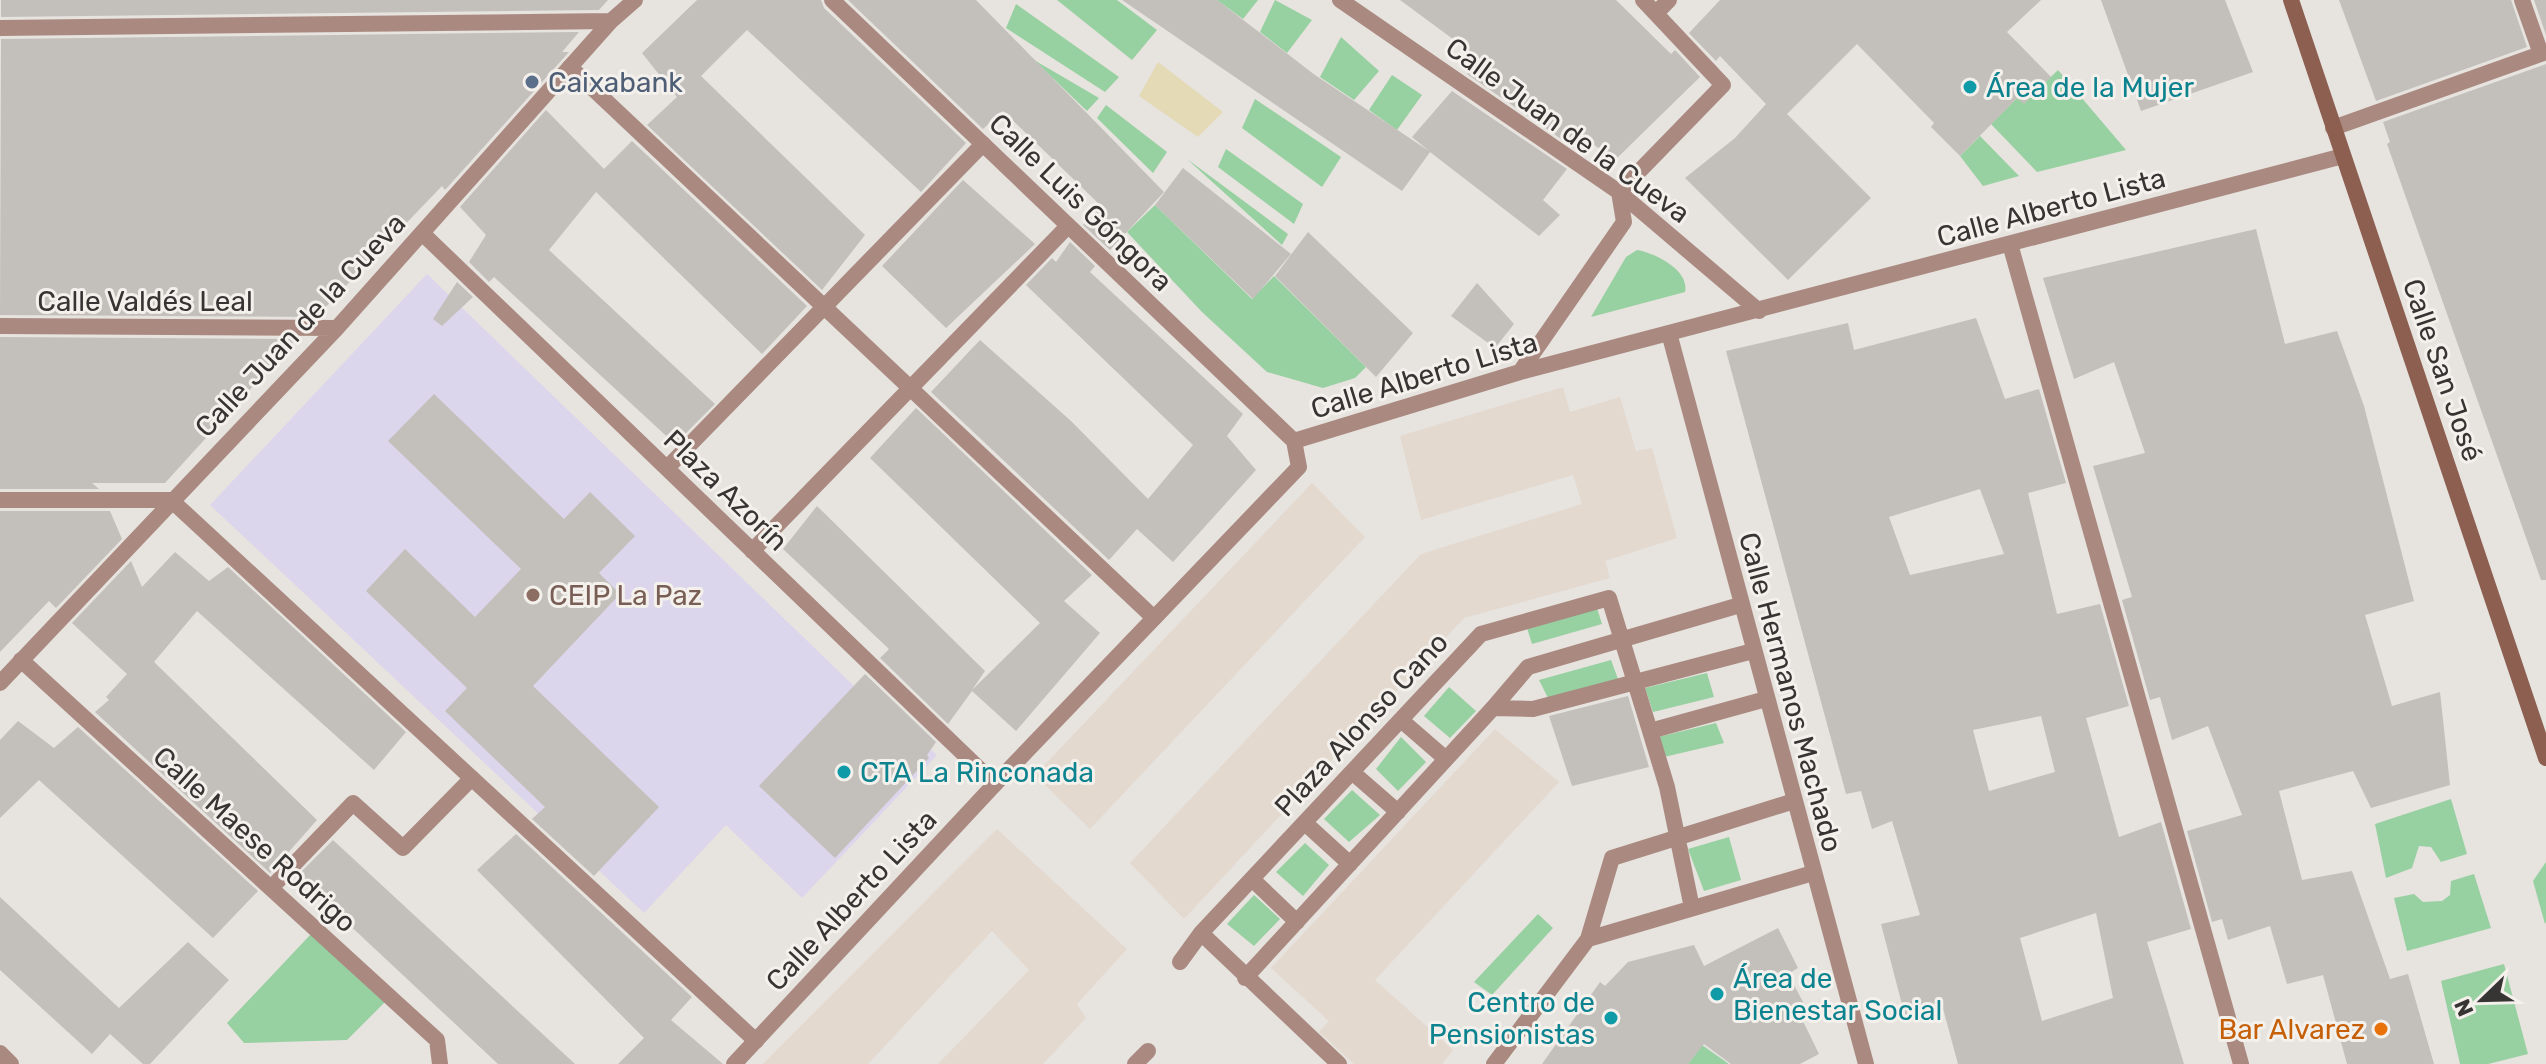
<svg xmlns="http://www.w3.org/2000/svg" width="2546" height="1064" font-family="Rubik,sans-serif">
	<rect width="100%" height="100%" fill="#e7e3df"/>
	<path fill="#e3d9cf" d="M 1563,387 L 1570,412 L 1620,397 L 1636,451 L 1652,448 L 1677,538 L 1605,561 L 1610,578 L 1464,618 L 1184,919 L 1130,863 L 1421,554 L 1582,504 L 1573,475 L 1421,520 L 1400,436 Z
		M 1312,483 L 1365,537 L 1090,829 L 1035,775 Z
		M 1495,729 L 1559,782 L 1375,980 L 1453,1050 L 1442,1064 L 1354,1064 L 1319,1032 L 1329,1021 L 1271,968 Z
		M 997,829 L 1127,949 L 1077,1004 L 1086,1018 L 1043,1064 L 938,1064 L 1029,970 L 992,931 L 868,1064 L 763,1064 Z"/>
	<path fill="#dbd6ec" d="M 427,274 L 854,686 L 937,755 L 802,898 L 726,825 L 644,913 L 210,505 Z"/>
	<path fill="#97d0a1" d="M 1057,0 L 1117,0 L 1157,30 L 1132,60 Z
		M 1217,0 L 1258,0 L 1243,19 Z
		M 1275,0 L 1312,20 L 1287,53 L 1260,32 Z
		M 1016,4 L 1119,77 L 1105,92 L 1006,28 Z
		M 1341,37 L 1379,71 L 1354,100 L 1320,77 Z
		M 1034,60 L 1099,98 L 1087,111 Z
		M 2058,70 L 2126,150 L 2037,172 L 1991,124 L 2017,98 L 2024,103 Z
		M 1392,75 L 1422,95 L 1397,130 L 1369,110 Z
		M 1255,99 L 1341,157 L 1322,187 L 1242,128 Z
		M 1106,105 L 1167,152 L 1153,173 L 1097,118 Z
		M 1980,136 L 2019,176 L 1983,186 L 1960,156 Z
		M 1226,149 L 1303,204 L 1294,224 L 1218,167 Z
		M 1187,159 L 1288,234 L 1282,245 Z
		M 1155,205 L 1252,299 L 1274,276 L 1366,367 L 1355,378 L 1323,388 L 1267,372 L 1202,312 L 1127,232 Z
		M 1637,250 C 1656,253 1690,271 1685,292 L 1591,317 L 1626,257 Z
		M 1596,605 L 1602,624 L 1532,644 L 1527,628 Z
		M 1611,660 L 1618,679 L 1548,698 L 1539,680 Z
		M 1707,673 L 1714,697 L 1653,712 L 1645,688 Z
		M 1449,687 L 1476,711 L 1450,738 L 1424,716 Z
		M 1716,723 L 1724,743 L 1664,757 L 1658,737 Z
		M 1401,737 L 1426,762 L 1398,791 L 1376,769 Z
		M 1352,790 L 1380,815 L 1349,842 L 1324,819 Z
		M 2451,799 L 2467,854 L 2441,862 L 2431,847 L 2419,846 L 2412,868 L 2386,878 L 2375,824 Z
		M 1729,837 L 1741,880 L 1704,891 L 1688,849 Z
		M 1305,843 L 1329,865 L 1303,896 L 1276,872 Z
		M 2546,862 L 2546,922 L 2545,924 L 2533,881 Z
		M 2474,874 L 2491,928 L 2407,951 L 2394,898 L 2414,894 L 2423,902 L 2442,901 L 2450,895 L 2451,881 Z
		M 1254,895 L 1280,919 L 1254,946 L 1227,924 Z
		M 1538,914 L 1553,928 L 1492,995 L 1474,982 Z
		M 311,934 L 386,1001 L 347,1040 L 244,1043 L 227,1023 Z
		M 2504,964 L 2528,1054 L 2488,1064 L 2460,1064 L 2441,981 Z
		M 1702,1045 L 1729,1064 L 1688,1064 Z"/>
	<path fill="#e4dab5" d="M 1158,62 L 1223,112 L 1198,137 L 1139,96 Z"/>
	<path fill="#c3bfbb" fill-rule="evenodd" d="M 1,0 L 608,0 L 599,10 L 1,17 Z
		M 697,0 L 821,0 L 824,8 L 966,143 L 921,192 L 747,30 L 701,76 L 865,235 L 822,290 L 647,125 L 677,97 L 642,53 Z
		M 848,0 L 976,0 L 1164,192 L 1110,250 L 1083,225 L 1099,204 L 1003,111 L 983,129 Z
		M 1122,0 L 1217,0 L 1315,75 L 1429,151 L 1412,137 L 1452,91 L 1567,169 L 1543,200 L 1560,215 L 1539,236 L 1430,152 L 1402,191 Z
		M 1400,0 L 1616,0 L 1671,54 L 1675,50 L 1700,77 L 1615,160 L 1589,141 L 1580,152 L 1467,74 L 1480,59 Z
		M 1720,0 L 2041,0 L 2007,32 L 2051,77 L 2024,104 L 2017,98 L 1960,156 L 1931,127 L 1934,123 L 1857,44 L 1787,114 L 1871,198 L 1788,280 L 1685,178 L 1735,138 L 1766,104 L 1720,56 L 1716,61 L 1689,33 Z
		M 2101,0 L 2225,0 L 2253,72 L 2141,111 Z
		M 2339,0 L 2511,0 L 2527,47 L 2376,101 Z
		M 2534,0 L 2546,0 L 2546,35 Z
		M 579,32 L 562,52 L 569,52 L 445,190 L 442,186 L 316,317 L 0,315 L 1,39 Z
		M 2546,64 L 2546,580 L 2541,580 L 2387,144 L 2390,142 L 2383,122 Z
		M 546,110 L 604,169 L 632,141 L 807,306 L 762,354 L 596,192 L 549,250 L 715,404 L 675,444 L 494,277 L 489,282 L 469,262 L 486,235 L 460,207 Z
		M 1183,168 L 1291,254 L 1253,299 L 1155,205 Z
		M 963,180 L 1035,244 L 946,328 L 882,266 Z
		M 2256,229 L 2285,344 L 2337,331 L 2364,406 L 2414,601 L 2365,615 L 2392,706 L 2440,692 L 2450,785 L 2371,808 L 2353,771 L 2279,791 L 2302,880 L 2352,871 L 2390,979 L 2408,974 L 2434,1064 L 2347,1064 L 2323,975 L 2287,984 L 2270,926 L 2228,940 L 2222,919 L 2212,922 L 2187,831 L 2242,815 L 2208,726 L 2172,740 L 2160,697 L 2150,700 L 2122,600 L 2132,597 L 2093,466 L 2145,453 L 2114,362 L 2074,379 L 2043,278 Z
		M 1308,232 L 1413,333 L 1376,377 L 1275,276 Z
		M 1070,242 L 1095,266 L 1090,272 L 1243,414 L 1227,436 L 1256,470 L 1173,562 L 1137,529 L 1109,560 L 931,392 L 980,340 L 1071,421 L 1148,499 L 1193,445 L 1026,285 L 1052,258 L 1056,262 Z
		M 457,282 L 473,297 L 442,326 L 433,319 Z
		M 1477,283 L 1514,324 L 1495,348 L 1451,316 Z
		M 1976,318 L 2005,399 L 2039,389 L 2066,483 L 2028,493 L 2057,614 L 2100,604 L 2129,706 L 2086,718 L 2119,837 L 2161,822 L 2191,929 L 2147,942 L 2184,1064 L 1958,1064 L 1942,1005 L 1905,1016 L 1881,924 L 1920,915 L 1892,821 L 1872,829 L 1861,791 L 1846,794 L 1726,351 L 1848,323 L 1854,350 ZM 1980,489 L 2004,554 L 1910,575 L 1889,517 ZM 2041,716 L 2055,772 L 1989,791 L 1973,730 ZM 2096,913 L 2113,998 L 2042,1021 L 2020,938 Z
		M 0,337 L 296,339 L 165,483 L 92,483 L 99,489 L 0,489 Z
		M 434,394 L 564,519 L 590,492 L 635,536 L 599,573 L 620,594 L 533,686 L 659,807 L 594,876 L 532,819 L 545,807 L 445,711 L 467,688 L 366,591 L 405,549 L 475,617 L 521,569 L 388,441 Z
		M 916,408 L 1092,575 L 1064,601 L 1100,633 L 1016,731 L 972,691 L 948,724 L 880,658 L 889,649 L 783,549 L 817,506 L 985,671 L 972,690 L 1040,623 L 870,458 Z
		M 0,511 L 110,511 L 122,539 L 56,608 L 49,601 L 0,652 Z
		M 175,552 L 209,581 L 228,567 L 406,732 L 374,770 L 197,611 L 154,662 L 317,820 L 270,873 L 95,712 L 109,700 L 106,697 L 127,674 L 72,623 L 131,561 L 142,587 Z
		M 865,674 L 936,742 L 927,755 L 929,758 L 835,858 L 759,786 Z
		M 1628,696 L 1649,767 L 1572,786 L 1549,716 Z
		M 18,721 L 54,748 L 78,727 L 258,891 L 213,938 L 39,780 L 0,818 L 0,740 Z
		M 516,834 L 692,997 L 671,1020 L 723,1064 L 618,1064 L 644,1038 L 477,870 Z
		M 333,840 L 575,1064 L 498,1064 L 297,876 Z
		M 0,897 L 119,1008 L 188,942 L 229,980 L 150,1064 L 143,1064 L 110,1034 L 92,1054 L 0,970 Z
		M 1778,928 L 1798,968 L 1788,974 L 1808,1011 L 1800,1015 L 1819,1054 L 1800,1064 L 1731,1064 L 1704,1044 L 1688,1064 L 1542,1064 L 1600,982 L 1605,986 L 1628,962 L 1694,945 L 1704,966 Z"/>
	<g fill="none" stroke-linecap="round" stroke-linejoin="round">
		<path stroke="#aa8a80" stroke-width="16" d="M 570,67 L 1154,618
			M 422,233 L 995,784
			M 2010,244 L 2241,1064
			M 667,468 L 983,144
			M 171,500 L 756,1041
			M 752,551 L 1068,226
			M 21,660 L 437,1040 L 440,1064
			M 1493,708 L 1528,667 L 1740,605
			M 1401,720 L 1446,759
			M 1352,772 L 1398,812
			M 1305,823 L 1350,864
			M 1252,879 L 1297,922
			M 271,888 L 353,803 L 403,848 L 472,778
			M 1692,908 L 1667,787 L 1650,731 L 1766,699
			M 1588,939 L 1612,858 L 1794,801
			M 1180,962 L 1201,933
			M 1245,978 L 1493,708 L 1533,709 L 1753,651
			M 1135,1064 L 1148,1051
			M 1339,1064 L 1201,933 L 1481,634 L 1609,598 L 1650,731
			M 1494,1064 L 1588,939 L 1813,873"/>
		<path stroke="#aa8a80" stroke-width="16" d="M 832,0 L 1294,441
			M 1340,0 L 1619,192 L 1759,311
			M 2522,0 L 2541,54
			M 1656,13 L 1669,0
			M 0,28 L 611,21
			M 2333,128 L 2546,52
			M 0,326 L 337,328
			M 1669,333 L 1866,1064
			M 1520,372 L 1624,222 L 1619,192 L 1723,85 L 1643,0
			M 1294,441 L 1520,372 L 2343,156
			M 0,500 L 171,500
			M 0,683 L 337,328 L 611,21 L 635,0
			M 0,1053 L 11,1064
			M 734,1064 L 995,784 L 1299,467 L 1294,441"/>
		<path stroke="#8c5f50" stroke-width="16" d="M 2291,0 L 2546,758"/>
	</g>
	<circle fill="#5c6f8a" stroke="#f4f0ec" stroke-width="3" cx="532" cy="82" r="8"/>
	<g fill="#0f9aa8" stroke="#f4f0ec" stroke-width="3">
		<circle cx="1970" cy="87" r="8"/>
		<circle cx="844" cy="772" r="8"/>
		<circle cx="1717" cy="994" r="8"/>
		<circle cx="1611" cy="1018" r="8"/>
	</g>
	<circle fill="#8d6e63" stroke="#f4f0ec" stroke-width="3" cx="533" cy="595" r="8"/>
	<circle fill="#e8710a" stroke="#f4f0ec" stroke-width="3" cx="2381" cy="1029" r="8"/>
	<g text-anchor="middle" stroke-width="6" stroke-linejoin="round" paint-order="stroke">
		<g font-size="28" fill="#4e5e75" stroke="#f4f0ec" text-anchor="start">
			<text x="548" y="92">Caixabank</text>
		</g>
		<g font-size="28" fill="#0d838f" stroke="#f4f0ec" text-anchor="start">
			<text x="1986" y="97">Área de la Mujer</text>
			<text x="860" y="782">CTA La Rinconada</text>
			<text x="1733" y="988">Área de<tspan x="1733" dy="32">Bienestar Social</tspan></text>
			<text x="1595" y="1012" text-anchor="end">Centro de<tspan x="1595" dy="32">Pensionistas</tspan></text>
		</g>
		<g font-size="28" fill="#373534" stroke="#f4f0ec">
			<text transform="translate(1568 130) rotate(36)" y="10">Calle Juan de la Cueva</text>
			<text transform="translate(1081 202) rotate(44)" y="10">Calle Luis Góngora</text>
			<text transform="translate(2051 207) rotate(-15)" y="10">Calle Alberto Lista</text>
			<text x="145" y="311">Calle Valdés Leal</text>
			<text transform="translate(300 325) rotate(-47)" y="10">Calle Juan de la Cueva</text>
			<text transform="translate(2443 370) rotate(71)" y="10">Calle San José</text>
			<text transform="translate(1424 375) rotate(-17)" y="10">Calle Alberto Lista</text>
			<text transform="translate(726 490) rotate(44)" y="10">Plaza Azorín</text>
			<text transform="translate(1791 692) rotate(75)" y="10">Calle Hermanos Machado</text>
			<text transform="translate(1361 724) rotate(-47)" y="10">Plaza Alonso Cano</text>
			<text transform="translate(255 839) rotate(42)" y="10">Calle Maese Rodrigo</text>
			<text transform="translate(851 900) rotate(-47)" y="10">Calle Alberto Lista</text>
		</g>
		<g font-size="28" fill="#785e54" stroke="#f4f0ec" text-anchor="start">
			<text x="549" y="605">CEIP La Paz</text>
		</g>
		<g font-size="28" fill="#c56008" stroke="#f4f0ec" text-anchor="end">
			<text x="2365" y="1039">Bar Alvarez</text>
		</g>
	</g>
	<g transform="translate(2482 1000) rotate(247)" stroke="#f4f0ec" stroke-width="6" paint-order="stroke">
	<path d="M0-6L14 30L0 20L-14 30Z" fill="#373534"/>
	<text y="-12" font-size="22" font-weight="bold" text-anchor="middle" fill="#373534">N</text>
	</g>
</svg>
